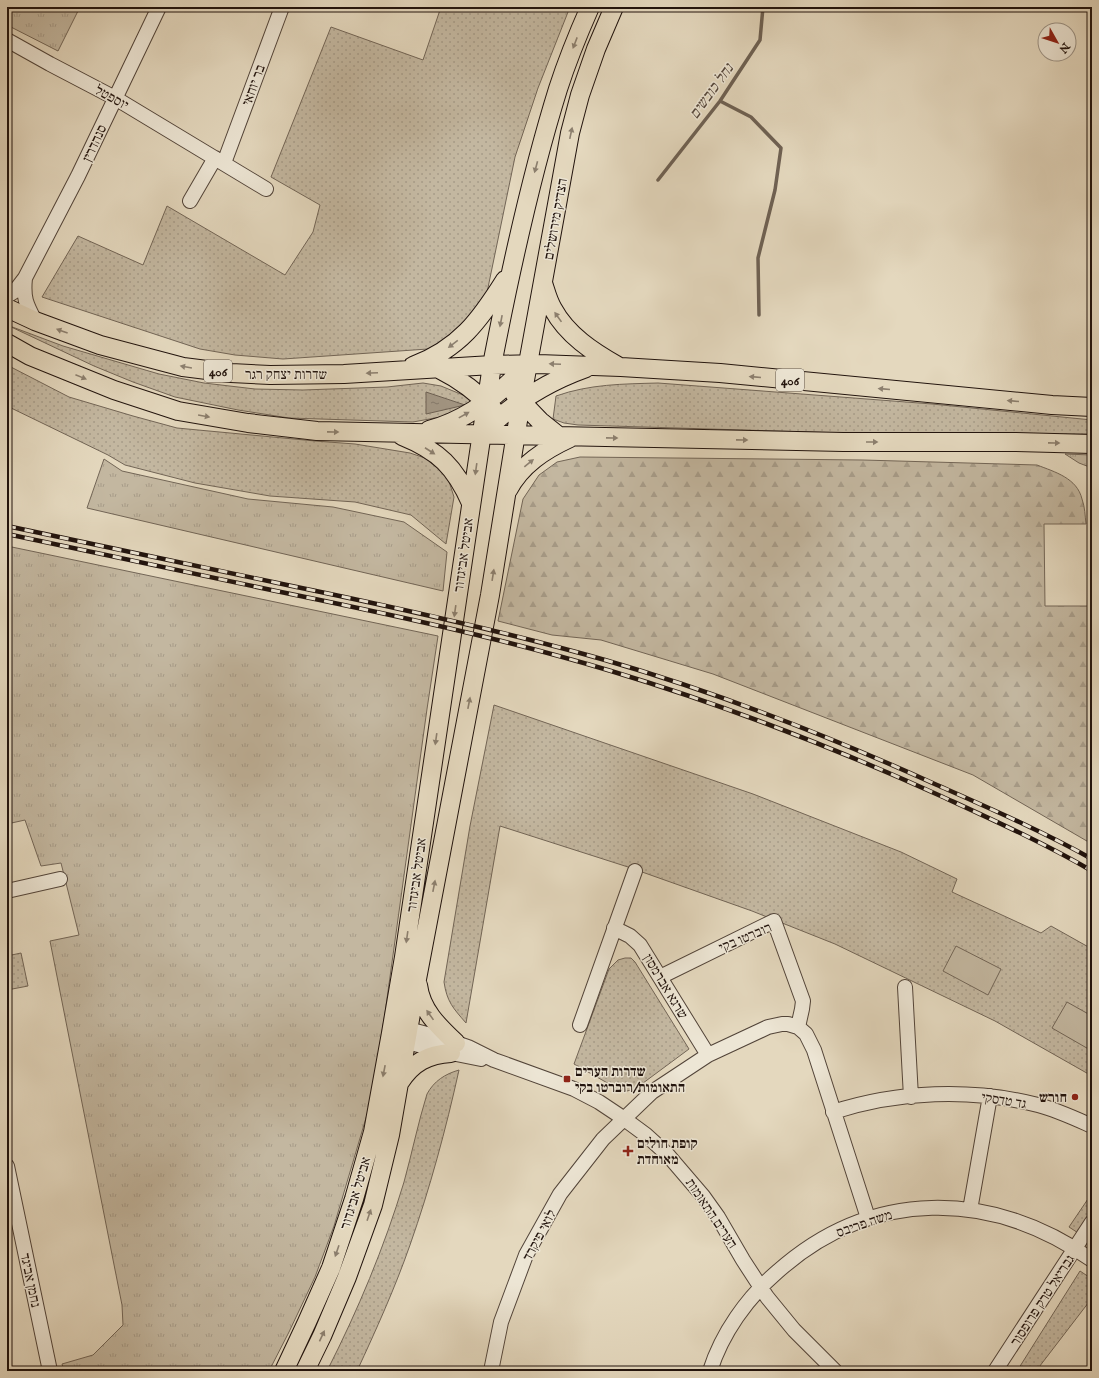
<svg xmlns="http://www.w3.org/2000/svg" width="1099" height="1378" font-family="'IM FELL English','Frank Ruhl Libre',serif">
	<defs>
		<pattern id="grass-tufts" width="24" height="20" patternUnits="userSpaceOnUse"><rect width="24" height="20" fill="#c3b7a0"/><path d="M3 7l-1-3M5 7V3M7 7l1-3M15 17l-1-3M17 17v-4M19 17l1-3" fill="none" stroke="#a79c89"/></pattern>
		<pattern id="forest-firs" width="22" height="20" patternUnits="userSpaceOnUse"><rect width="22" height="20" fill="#c3b7a0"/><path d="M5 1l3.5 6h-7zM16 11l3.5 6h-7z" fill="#a79c89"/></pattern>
		<pattern id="park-dots" width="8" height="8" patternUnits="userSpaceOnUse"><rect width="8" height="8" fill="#c3b7a0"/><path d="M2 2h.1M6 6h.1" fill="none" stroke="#a79c89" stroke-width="1.8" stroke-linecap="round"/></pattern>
		<pattern id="water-ripples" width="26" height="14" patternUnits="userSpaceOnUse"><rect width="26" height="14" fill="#a29582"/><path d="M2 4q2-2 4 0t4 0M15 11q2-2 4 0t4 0" fill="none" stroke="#847869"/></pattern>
	</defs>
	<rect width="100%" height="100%" fill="#e4d8be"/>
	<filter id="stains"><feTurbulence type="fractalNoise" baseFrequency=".005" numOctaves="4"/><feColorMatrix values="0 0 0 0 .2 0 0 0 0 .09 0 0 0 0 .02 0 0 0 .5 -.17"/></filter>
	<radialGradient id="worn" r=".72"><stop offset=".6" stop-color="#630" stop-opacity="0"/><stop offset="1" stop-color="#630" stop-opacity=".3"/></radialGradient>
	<path fill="url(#grass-tufts)" stroke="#726556" d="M 7,7 L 80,7 L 58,51 L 7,25 Z
		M 1065,454 L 1092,455 L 1092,468 L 1079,463 Z
		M 104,459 L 122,471 L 248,499 L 333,507 L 404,522 L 447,552 L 443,591 L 87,508 Z
		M 7,546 L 438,636 L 427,709 L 385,1013 L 371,1101 L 334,1226 L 315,1277 L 289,1332 L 269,1371 L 64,1371 L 62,1364 L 93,1355 L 123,1325 L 122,1305 L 50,941 L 79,935 L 61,863 L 41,866 L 25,820 L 7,824 Z"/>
	<path fill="url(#forest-firs)" stroke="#726556" d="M 580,457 L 863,460 L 1037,465 C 1055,472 1077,478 1082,499 C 1085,507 1085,516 1086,524 L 1044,524 L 1045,606 L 1092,606 L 1092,844 L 973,775 L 713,674 L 601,640 L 552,635 L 498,621 L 523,499 L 539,475 L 557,462 Z"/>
	<path fill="url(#park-dots)" stroke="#726556" d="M 441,7 L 570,7 L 538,88 L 515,157 L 484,307 L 465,329 L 428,349 L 283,359 L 235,355 L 200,349 L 42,297 L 78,236 L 143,265 L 167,206 L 285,275 L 313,232 L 320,205 L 271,177 L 331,27 L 423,60 Z
		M 7,325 L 63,346 L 159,374 L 204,383 L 255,389 L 303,390 L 387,387 L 423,383 L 441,386 L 475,400 L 457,414 L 413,422 L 289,418 L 238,410 L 175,397 L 133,382 L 94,366 Z
		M 7,365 L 69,397 L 133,416 L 177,428 L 315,441 L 355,444 L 410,453 L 431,460 L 446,472 L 454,497 L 446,544 L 411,515 L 355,502 L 270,496 L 195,483 L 125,465 L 108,455 L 7,406 Z
		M 658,383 L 932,404 L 1092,420 L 1092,434 L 908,435 L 578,425 L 564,423 L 553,419 L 556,396 C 590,384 623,384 658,383 Z
		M 494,705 L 753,794 L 901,852 L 957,879 L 952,892 L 1041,933 L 1051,926 L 1092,949 L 1092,1076 L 995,1021 L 835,944 L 752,911 L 628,867 L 500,826 L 466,1023 C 453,1008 447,1002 444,982 L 470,826 Z
		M 21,953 L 28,986 L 7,990 L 7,956 Z
		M 625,958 L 631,958 L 635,962 L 689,1049 L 635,1089 L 627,1091 L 618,1089 L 574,1064 L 609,969 L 618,960 Z
		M 459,1070 C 446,1129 430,1188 410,1245 C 395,1288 376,1330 357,1371 L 327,1371 C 358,1310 384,1248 404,1182 C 412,1153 418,1123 427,1094 C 434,1081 445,1074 459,1070 Z
		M 1092,1193 L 1092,1242 L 1069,1227 Z
		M 1080,1271 L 1092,1279 L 1092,1298 L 1036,1371 L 1017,1371 Z"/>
	<path fill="#c3b7a0" stroke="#726556" d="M 956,946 L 1001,969 L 988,995 L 943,971 Z
		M 1067,1002 L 1092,1016 L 1092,1051 L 1052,1028 Z"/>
	<path fill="url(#water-ripples)" stroke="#6e6153" d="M 426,392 L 465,405 L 426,414 Z"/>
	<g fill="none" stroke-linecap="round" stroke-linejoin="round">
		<path stroke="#6e6153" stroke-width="3.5" d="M 720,101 L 751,117 L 781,148 L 775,190 L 758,258 L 759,315
			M 658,180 L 720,101 L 760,40 L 763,7"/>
		<g stroke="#524439" stroke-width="16">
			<path id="minor" d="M 7,40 L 50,64 L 115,98 L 266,189
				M 224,163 L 282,7
				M 190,201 L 215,158
				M 25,278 C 23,298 26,304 35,321
				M 7,296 L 15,291 L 25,278 L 78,176 L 159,7
				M 7,891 L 60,879
				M 614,928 L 630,936 L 640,945 L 708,1055
				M 660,977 L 774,921 L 803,1001 L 802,1009 L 798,1027
				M 905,987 L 911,1097
				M 580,1025 L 635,871
				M 400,1031 L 408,1029 L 442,1038 L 468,1047 L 494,1060 L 574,1089 L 599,1102 L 623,1118 L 646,1135 L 667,1154 L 703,1196 L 718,1217 L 743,1260 L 767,1297 L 794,1330 L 835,1371
				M 399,1037 L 406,1042 L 451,1053 L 481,1059
				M 833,1112 C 898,1091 971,1088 1038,1105 C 1057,1110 1074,1118 1092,1126
				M 7,1166 L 50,1371
				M 970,1210 L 990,1096
				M 491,1371 L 501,1322 L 526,1255 L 560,1194 L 603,1139 L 652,1092 L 708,1055 L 768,1027 L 782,1024 L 788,1024 L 798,1027 L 806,1034 L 814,1050 L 868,1218
				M 710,1371 C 722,1333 747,1298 777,1272 C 871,1188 991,1189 1092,1260
				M 995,1371 L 1092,1222"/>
		</g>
		<g stroke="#21130d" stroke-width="20">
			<path id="major" d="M 543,283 C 546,292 548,301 553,309 C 567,335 593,352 618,366
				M 7,308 L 35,321 L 100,345 L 183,367 L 231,373 L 270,375 L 344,374 L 492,365 L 538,364 L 621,367 L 720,373 L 1052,405 L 1092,407
				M 7,343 L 30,356 L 114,390 L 178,411 L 248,423 L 317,431 L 843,442 L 1016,442 L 1092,444
				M 413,366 C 459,349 480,320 505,280
				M 439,369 C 459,379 477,392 493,409
				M 515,395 L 540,421 L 560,437
				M 429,430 C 468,420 501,393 528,364
				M 481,435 C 510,405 547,382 586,368
				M 402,436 C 439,451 455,467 471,503
				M 508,490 C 521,465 544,450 570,438
				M 418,985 C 421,1010 438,1026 456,1043
				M 400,1082 C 412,1063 428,1054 451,1053
				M 284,1371 L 307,1322 L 331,1268 L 354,1199 L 373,1132 L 391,1033 L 404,957 L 492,365 C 510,272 530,179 558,89 C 567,61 578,34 590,7
				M 305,1371 L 322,1336 L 347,1277 L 373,1205 L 390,1135 L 417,979 L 490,595 L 521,402 L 570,133 L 580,95 L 596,49 L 614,7"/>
		</g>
		<use href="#minor" stroke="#ede6d5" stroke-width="14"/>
		<use href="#major" stroke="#e4d8be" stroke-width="18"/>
		<g stroke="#21130d" stroke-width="4.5">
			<path id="rail" d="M 7,526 C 100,546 194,565 287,585 C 394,607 500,630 605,660 C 719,693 829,736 937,785 C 989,808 1042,831 1092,859
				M 7,534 C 97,553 187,572 276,591 C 389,614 501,638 611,671 C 724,705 835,748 943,797 C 993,820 1044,843 1092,871"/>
		</g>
		<use href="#rail" stroke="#ede6d5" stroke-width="3" stroke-dasharray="9" stroke-linecap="butt"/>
	</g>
	<defs><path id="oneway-solid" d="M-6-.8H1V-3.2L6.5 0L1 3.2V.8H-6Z"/></defs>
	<g fill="#8c7f6e">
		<use href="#oneway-solid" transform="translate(575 43) rotate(111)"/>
		<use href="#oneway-solid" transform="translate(571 133) rotate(-78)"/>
		<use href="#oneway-solid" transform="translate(536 167) rotate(105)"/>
		<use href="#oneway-solid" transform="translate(558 317) rotate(-125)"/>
		<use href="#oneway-solid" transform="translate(501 321) rotate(101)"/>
		<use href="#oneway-solid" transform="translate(62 331) rotate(-160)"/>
		<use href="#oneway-solid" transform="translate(453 344) rotate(143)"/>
		<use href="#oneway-solid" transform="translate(555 364) rotate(-178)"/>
		<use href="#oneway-solid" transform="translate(186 367) rotate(-170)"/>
		<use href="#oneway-solid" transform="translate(372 373) rotate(177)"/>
		<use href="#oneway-solid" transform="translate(81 377) rotate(22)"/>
		<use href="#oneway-solid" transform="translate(755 377) rotate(-175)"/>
		<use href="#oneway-solid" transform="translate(884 389) rotate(-175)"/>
		<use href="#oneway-solid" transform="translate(1013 401) rotate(-175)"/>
		<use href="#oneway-solid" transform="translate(464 415) rotate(-29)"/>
		<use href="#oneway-solid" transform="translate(204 416) rotate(10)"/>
		<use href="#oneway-solid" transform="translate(333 432) rotate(1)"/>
		<use href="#oneway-solid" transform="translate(612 438) rotate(1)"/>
		<use href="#oneway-solid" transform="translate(742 440) rotate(1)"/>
		<use href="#oneway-solid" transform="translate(872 442)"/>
		<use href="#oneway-solid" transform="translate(1054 443) rotate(1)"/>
		<use href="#oneway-solid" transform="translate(430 451) rotate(33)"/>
		<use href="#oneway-solid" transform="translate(529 463) rotate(-39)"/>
		<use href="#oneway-solid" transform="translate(476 469) rotate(98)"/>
		<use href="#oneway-solid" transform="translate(493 575) rotate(-81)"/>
		<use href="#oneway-solid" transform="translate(455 611) rotate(98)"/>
		<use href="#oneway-solid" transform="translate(469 703) rotate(-79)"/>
		<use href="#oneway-solid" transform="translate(436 739) rotate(98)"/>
		<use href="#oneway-solid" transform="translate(434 886) rotate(-79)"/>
		<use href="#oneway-solid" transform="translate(407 937) rotate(98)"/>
		<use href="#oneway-solid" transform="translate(430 1015) rotate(-125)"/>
		<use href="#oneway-solid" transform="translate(384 1071) rotate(101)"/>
		<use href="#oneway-solid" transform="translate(369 1215) rotate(-71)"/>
		<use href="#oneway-solid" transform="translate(337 1251) rotate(109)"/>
		<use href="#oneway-solid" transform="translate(322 1336) rotate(-65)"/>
	</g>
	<g fill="#8f2418" stroke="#ede6d5" stroke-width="1.5">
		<rect x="563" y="1075" width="8" height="8" rx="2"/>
		<circle cx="1075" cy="1097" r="4"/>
		<path d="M626 1145h4v4h4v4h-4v4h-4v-4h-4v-4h4z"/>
	</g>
	<g text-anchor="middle" stroke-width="3" stroke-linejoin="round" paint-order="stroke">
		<g fill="#ede6d5" stroke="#5e5249" stroke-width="1">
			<rect x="204" y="360" width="28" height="22" rx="3"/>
			<rect x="776" y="369" width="28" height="22" rx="3"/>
		</g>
		<g font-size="13" font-weight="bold" fill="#21130d">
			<text x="218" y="376">406</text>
			<text x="790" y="385">406</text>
		</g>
		<g font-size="14" fill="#21130d" stroke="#ede6d5">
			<text transform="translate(253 85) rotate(-70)" y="5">בר יוחאי</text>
			<text transform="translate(112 97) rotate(29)" y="5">יוספטל</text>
			<text transform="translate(94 143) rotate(-65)" y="5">סנהדרין</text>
			<text transform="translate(555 219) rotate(-80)" y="5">הצדיק מירושלים</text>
			<text x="286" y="379">שדרות יצחק רגר</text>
			<text transform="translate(463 555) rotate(-82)" y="5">אביטל אביגדור</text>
			<text transform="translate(416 875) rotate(-82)" y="5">אביטל אביגדור</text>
			<text transform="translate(745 937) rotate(-23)" y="5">רוברטו בקי</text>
			<text transform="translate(666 986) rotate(59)" y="5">שרגא אברמסון</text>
			<text transform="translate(1004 1100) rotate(9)" y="5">גד טדסקי</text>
			<text transform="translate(355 1193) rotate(-73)" y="5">אביטל אביגדור</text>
			<text transform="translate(712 1213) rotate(56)" y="5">הערים התאומות</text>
			<text transform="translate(864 1223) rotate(-19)" y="5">משה פריבס</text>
			<text transform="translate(539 1235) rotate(-62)" y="5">לואי פיקרד</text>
			<text transform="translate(31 1280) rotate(78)" y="5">נחמן אביגד</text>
			<text transform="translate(1042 1300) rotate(-57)" y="5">גבריאל טרק פרופסור</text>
		</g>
		<g font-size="14" font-weight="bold" fill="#21130d" stroke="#ede6d5" text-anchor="start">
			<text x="575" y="1076">שדרות הערים<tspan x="575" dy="16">התאומות/רוברטו בקי</tspan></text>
			<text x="1067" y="1102" text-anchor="end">חורש</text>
			<text x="637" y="1148">קופת חולים<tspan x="637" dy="16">מאוחדת</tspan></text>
		</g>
		<g font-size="15" font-style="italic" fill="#55473c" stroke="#ede6d5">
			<text transform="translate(711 91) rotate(-54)" y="5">נחל כובשים</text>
		</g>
	</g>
	<rect width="1099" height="1378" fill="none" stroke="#e4d8be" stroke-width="24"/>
	<rect x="8" y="8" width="1083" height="1362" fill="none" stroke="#21130d" stroke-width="2"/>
	<rect x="12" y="12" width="1075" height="1354" fill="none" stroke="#21130d"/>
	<g transform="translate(1057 42) rotate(129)"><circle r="19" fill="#ede6d5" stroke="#9b9285"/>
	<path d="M0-3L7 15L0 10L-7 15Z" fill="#8f2418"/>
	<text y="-6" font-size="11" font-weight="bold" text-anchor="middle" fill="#21130d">N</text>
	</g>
	<rect width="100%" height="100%" filter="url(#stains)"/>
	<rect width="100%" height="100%" fill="url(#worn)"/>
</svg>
